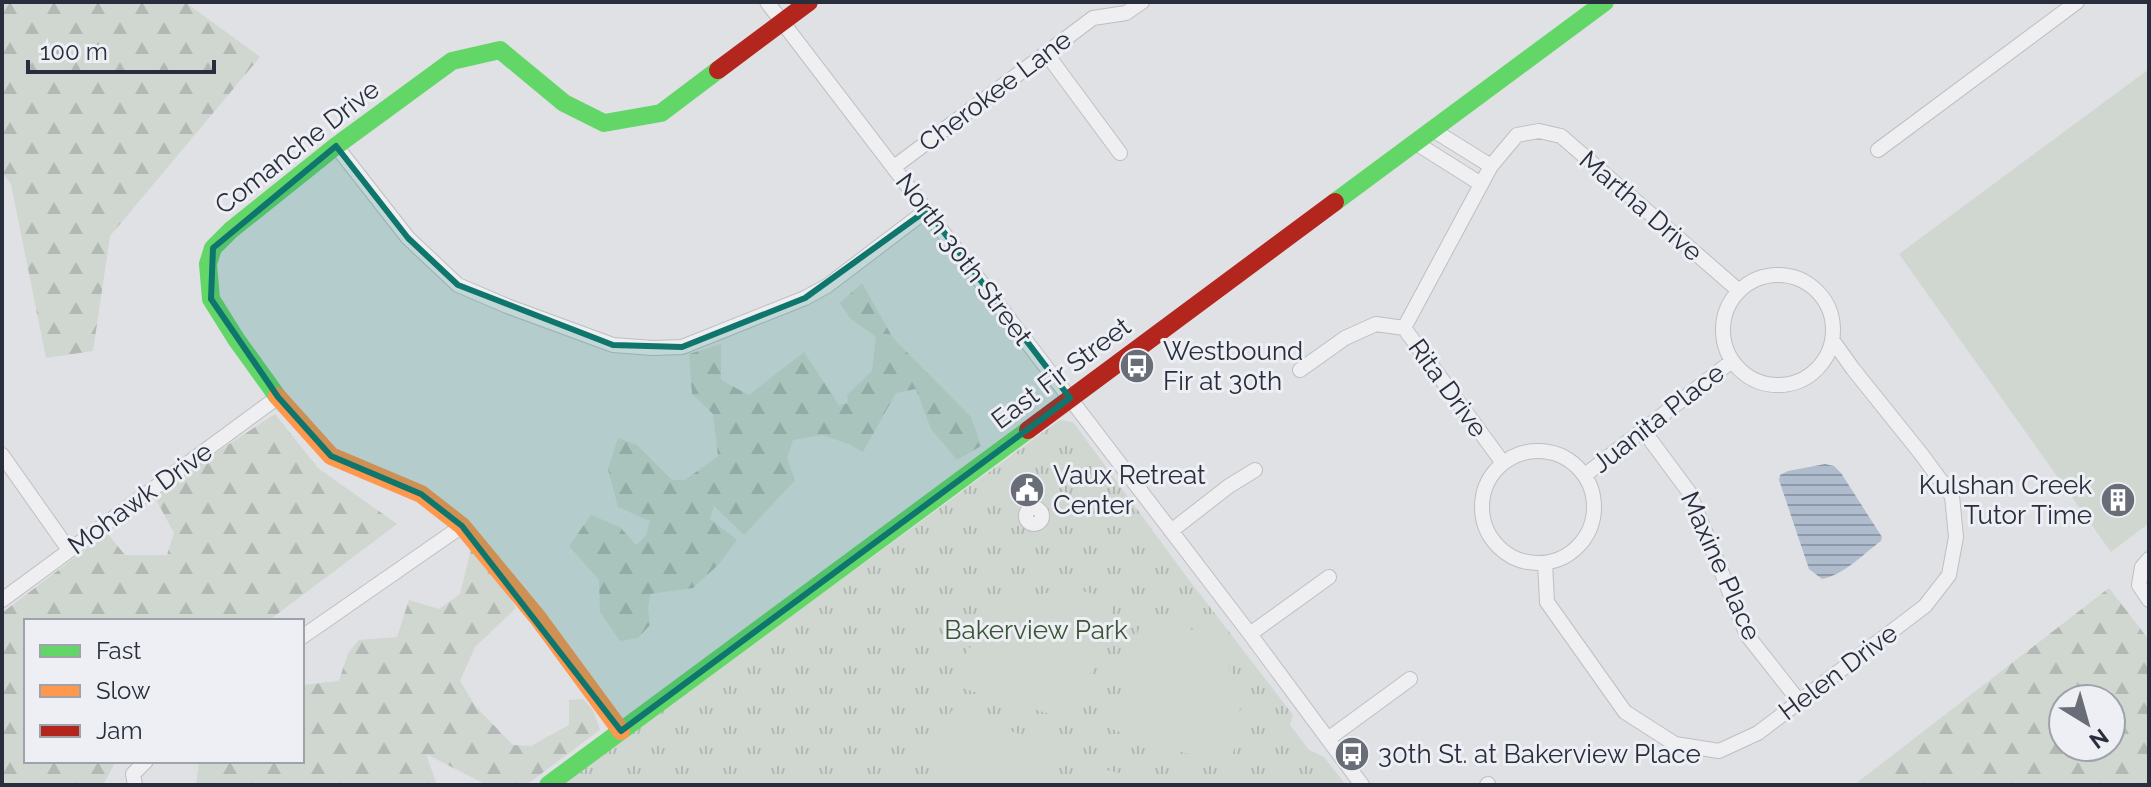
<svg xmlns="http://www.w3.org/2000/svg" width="2151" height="787" font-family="Raleway,sans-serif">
	<defs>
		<pattern id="grass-tufts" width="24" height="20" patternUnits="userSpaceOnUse" patternTransform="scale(2)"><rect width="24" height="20" fill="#cfd7d0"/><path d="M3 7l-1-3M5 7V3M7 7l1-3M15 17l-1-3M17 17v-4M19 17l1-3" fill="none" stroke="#b2b9b4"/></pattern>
		<pattern id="forest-firs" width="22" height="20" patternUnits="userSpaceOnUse" patternTransform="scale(2)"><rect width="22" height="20" fill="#cfd7d0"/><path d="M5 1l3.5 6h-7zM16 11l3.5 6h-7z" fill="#b2b9b4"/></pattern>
		<pattern id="water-rules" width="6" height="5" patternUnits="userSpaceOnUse" patternTransform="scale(2)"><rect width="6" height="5" fill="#afbcce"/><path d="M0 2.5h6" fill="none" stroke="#8e99a8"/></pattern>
	</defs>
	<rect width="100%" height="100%" fill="#dfe1e4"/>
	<path fill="url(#grass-tufts)" d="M 1060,420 L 1073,422 L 1186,576 L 1293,715 L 1290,725 L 1309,750 L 1324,757 L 1346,785 L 560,785 Z"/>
	<path fill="url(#forest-firs)" fill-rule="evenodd" d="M 2,2 L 185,2 L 260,57 L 110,236 L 93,351 L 46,358 L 11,184 L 2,172 Z
		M 862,283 L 893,338 L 971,417 L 981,446 L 957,460 L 931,429 L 916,389 L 896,393 L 863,452 L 849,444 L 822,435 L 793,440 L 787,458 L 795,480 L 744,535 L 714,506 L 710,519 L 737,540 L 719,564 L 693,588 L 650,594 L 648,609 L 650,625 L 638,638 L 620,641 L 600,612 L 599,580 L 569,546 L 591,515 L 620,527 L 636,545 L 646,536 L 650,521 L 618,507 L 608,469 L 618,438 L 637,445 L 672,480 L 685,480 L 718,456 L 713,414 L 692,394 L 689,354 L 721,344 L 721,380 L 749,395 L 804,352 L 839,405 L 848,403 L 847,395 L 872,371 L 876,337 L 850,318 L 840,303 Z
		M 275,414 L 318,468 L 397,524 L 268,621 L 26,621 L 26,761 L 116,761 L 103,785 L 2,785 L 2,613 L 107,533 L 125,555 L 167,555 L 174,533 L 153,494 Z
		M 471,550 L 502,584 L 516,608 L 475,647 L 460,681 L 476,707 L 513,745 L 531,746 L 569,725 L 569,700 L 583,699 L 593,710 L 600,730 L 526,785 L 487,785 L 426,754 L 437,785 L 196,785 L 199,761 L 302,761 L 302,685 L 339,681 L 348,653 L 359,640 L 397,637 L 409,600 L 439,609 L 460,594 Z
		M 2109,588 L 2149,640 L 2149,785 L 1854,785 ZM 2111,699 L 2111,747 L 2063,747 L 2063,699 Z"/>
	<path fill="#cfd7d0" d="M 2149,69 L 2149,523 L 2111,552 L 1899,254 Z
		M 1069,588 L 1116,599 L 1074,721 L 955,686 L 962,659 L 985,626 L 1021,599 Z
		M 1144,610 L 1180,622 L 1216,646 L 1233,676 L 1240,706 L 1238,739 L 1228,767 L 1111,729 Z
		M 951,711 L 1061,748 L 1052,785 L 943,785 L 938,746 Z
		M 1098,768 L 1170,785 L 1092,785 Z"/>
	<path fill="url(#water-rules)" d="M 1825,464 L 1834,466 L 1841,473 L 1882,537 L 1881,541 C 1863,554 1844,575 1822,579 L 1809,569 L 1779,480 L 1780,475 L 1788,471 Z"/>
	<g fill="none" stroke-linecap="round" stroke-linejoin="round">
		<g stroke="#bdbfc2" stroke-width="16">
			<path id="street" d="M 767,2 L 1250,634 L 1362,785
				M 1046,53 L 1120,153
				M 1433,130 L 1491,166
				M 1416,143 L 1481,184
				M 336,146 L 408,238 L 458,285 L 507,306 L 613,345 L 653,348 L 682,347 L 805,298 L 827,286 L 927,210
				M 1878,150 L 2077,2
				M 894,167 L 1093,18 L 1126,13 L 1142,2
				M1723 330a55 55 0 1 1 110 0a55 55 0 1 1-110 0Z
				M 1300,370 L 1345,338 L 1376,324 L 1404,328
				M 1643,430 L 1689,492 L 1747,635 L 1799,701
				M1482 507a56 56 0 1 1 112 0a56 56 0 1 1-112 0Z
				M 2,455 L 69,550
				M 1503,463 L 1404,328 L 1491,166 L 1517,135 L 1539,131 L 1561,136 L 1738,290
				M 1585,475 L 1732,361
				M1026 516a8 8 0 1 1 16 0a8 8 0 1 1-16 0Z
				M 1171,531 L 1229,486 L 1255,470
				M 2149,559 L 2142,567 L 2139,585 L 2149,600
				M 1545,563 L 1547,602 L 1625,712 L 1675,744 L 1719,751 L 1758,733 L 1925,606 L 1949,575 L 1956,537 L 1952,496 L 1922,455 L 1853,369 L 1833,341
				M 2,600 L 278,397
				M 1250,634 L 1329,577
				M 302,637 L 462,526
				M 1328,739 L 1410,679
				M 135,785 L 133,774 L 146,761
				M 1487,785 L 1488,784"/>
		</g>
		<use href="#street" stroke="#efeff1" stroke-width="14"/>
		<path stroke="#63d668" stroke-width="18" d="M 1335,202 L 1605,2
			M 277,396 L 236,339 L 211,299 L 208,264 L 213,248 L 231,230 L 336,146 L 452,61 L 500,50 L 564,103 L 604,123 L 661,113 L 718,70
			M 548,785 L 1028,430"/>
		<path stroke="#ff974d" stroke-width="18" d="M 277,396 L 331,456 L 421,494 L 462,526 L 538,618 L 621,731"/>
		<path stroke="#b3261e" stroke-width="18" d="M 718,70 L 809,2
			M 1028,430 L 1335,202"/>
	</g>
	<path fill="#0f766e" fill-opacity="0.2" stroke="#0f766e" stroke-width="6" stroke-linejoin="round" d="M 336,146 L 408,238 L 458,285 L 613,345 L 682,347 L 805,298 L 927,210 L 1070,398 L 621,731 L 462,526 L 421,494 L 331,456 L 278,397 L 211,299 L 213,248 Z"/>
	<defs>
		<g id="bus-disc" transform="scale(1.8)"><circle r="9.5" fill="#686d77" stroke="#edeff4"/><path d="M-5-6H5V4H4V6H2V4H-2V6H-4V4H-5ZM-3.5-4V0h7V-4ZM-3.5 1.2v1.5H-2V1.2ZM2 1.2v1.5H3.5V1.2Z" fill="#fff"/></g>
		<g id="civic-disc" transform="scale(1.8)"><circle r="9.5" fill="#686d77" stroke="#edeff4"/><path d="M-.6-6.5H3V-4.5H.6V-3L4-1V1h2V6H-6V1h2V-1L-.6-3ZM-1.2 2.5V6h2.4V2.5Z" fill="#fff"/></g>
		<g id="building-disc" transform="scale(1.8)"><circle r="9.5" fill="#686d77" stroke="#edeff4"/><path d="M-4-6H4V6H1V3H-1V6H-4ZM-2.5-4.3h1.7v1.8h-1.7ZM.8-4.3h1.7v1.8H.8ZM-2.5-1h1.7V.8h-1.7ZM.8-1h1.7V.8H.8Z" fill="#fff"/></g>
	</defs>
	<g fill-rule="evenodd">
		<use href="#bus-disc" x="1137" y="366"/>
		<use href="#civic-disc" x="1027" y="490"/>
		<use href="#building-disc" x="2118" y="500"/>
		<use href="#bus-disc" x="1352" y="754"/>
	</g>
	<g text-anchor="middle" stroke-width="6" stroke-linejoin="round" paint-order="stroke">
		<g font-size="26" fill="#282e3c" stroke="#edeff4">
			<text transform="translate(995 91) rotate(-37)" y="9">Cherokee Lane</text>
			<text transform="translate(297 147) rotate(-38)" y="9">Comanche Drive</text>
			<text transform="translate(1641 206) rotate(41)" y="9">Martha Drive</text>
			<text transform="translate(964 259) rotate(53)" y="9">North 30th Street</text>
			<text transform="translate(1061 373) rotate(-37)" y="9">East Fir Street</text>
			<text transform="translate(1448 388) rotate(54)" y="9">Rita Drive</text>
			<text transform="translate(1658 418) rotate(-38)" y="9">Juanita Place</text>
			<text transform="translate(140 498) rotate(-36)" y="9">Mohawk Drive</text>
			<text transform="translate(1721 566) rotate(66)" y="9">Maxine Place</text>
			<text transform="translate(1838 672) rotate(-37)" y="9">Helen Drive</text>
		</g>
		<g font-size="26" fill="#282e3c" stroke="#edeff4" text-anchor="start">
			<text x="1163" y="360">Westbound<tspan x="1163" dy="30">Fir at 30th</tspan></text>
			<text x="1053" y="484">Vaux Retreat<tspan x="1053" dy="30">Center</tspan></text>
			<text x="2092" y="494" text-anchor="end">Kulshan Creek<tspan x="2092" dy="30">Tutor Time</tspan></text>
			<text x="1378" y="763">30th St. at Bakerview Place</text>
		</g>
		<g font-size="26" fill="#3b5636" stroke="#edeff4">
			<text x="1036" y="639">Bakerview Park</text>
		</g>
	</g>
	<rect width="2151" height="787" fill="none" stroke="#282e3c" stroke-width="8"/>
	<rect x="24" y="619" width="280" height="144" fill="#edeff4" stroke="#9ea2aa" stroke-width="2"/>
	<rect x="40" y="645" width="40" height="12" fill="#63d668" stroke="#9ea2aa" stroke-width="2"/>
	<text x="96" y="659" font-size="24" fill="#282e3c">Fast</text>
	<rect x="40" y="685" width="40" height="12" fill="#ff974d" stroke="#9ea2aa" stroke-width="2"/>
	<text x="96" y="699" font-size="24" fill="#282e3c">Slow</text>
	<rect x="40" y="725" width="40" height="12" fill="#b3261e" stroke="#9ea2aa" stroke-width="2"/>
	<text x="96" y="739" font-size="24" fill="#282e3c">Jam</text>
	<g transform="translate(2087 723) rotate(143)"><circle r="38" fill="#edeff4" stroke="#9ea2aa" stroke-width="2"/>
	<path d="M0-6L14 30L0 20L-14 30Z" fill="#686d77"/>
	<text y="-12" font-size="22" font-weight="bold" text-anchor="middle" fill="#282e3c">N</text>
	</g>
	<path d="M28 60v12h186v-12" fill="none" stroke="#282e3c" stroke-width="4"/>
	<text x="40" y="60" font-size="24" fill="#282e3c" stroke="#edeff4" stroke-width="6" paint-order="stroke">100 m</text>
</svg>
